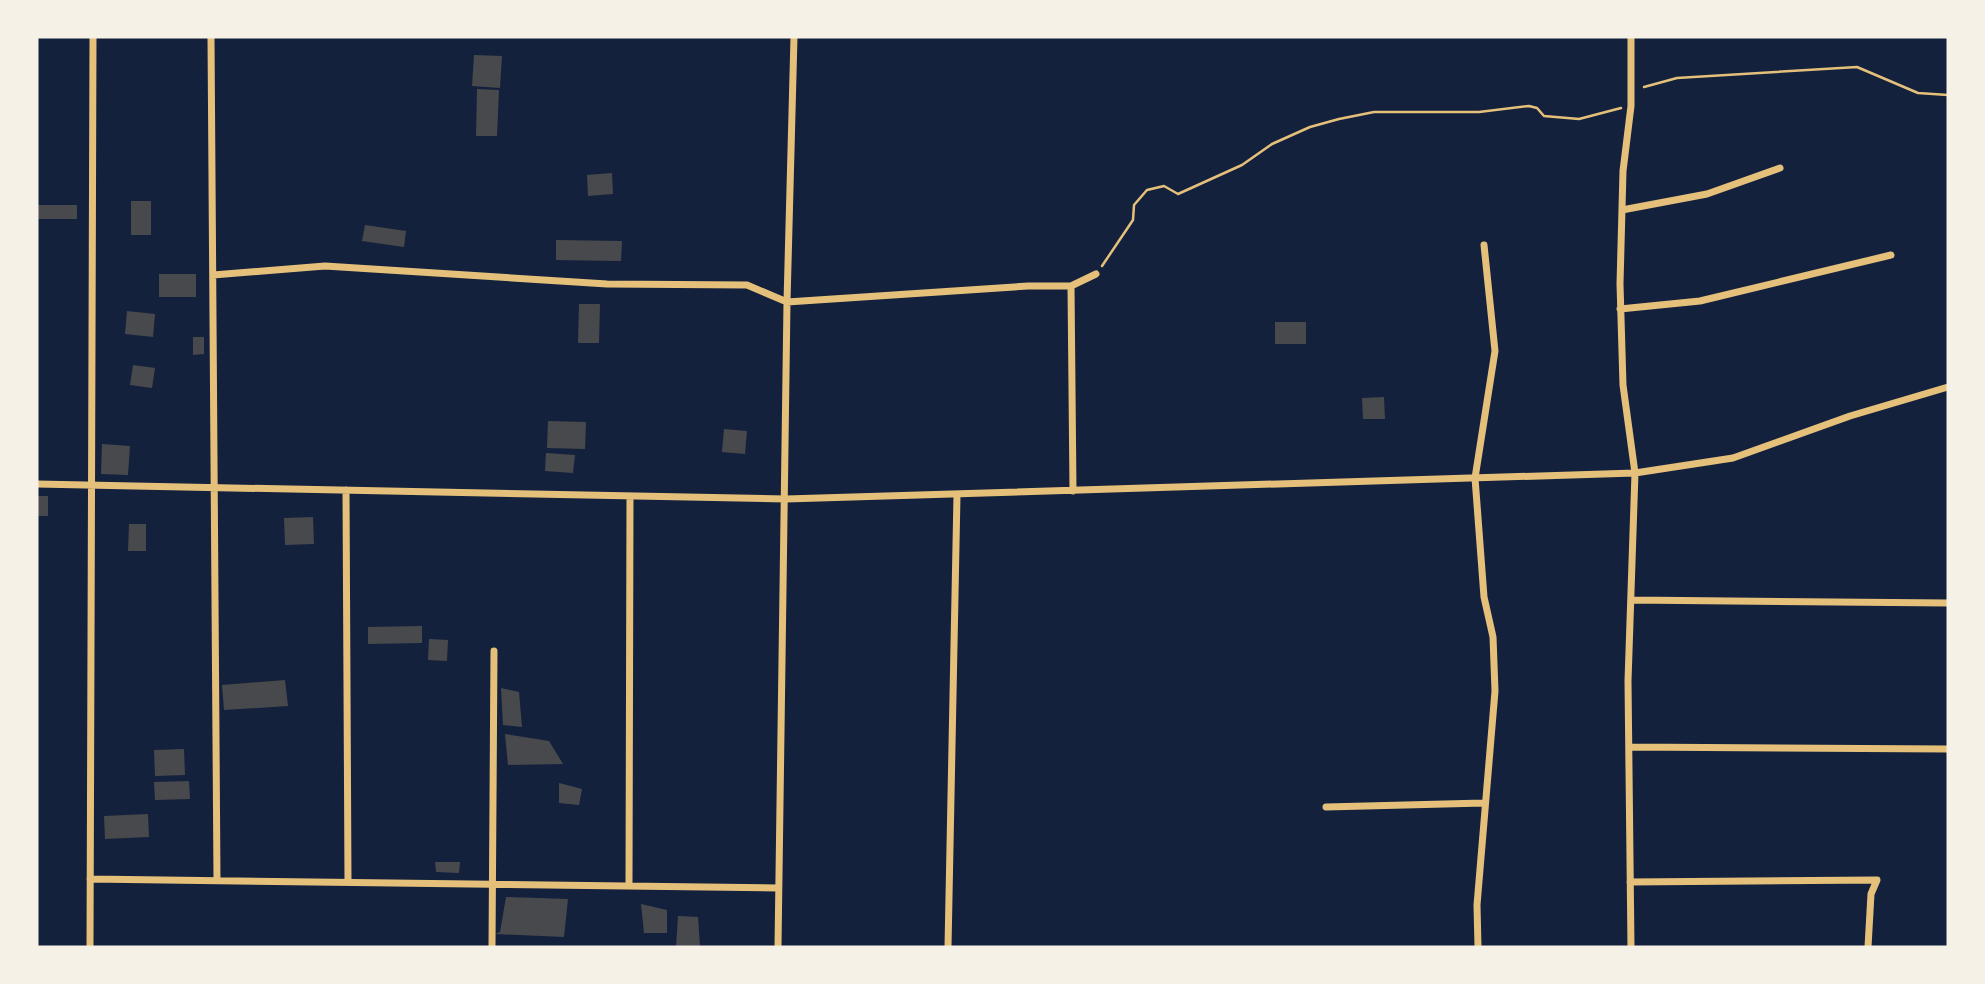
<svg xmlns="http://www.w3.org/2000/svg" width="1985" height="984" font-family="'Noto Sans',sans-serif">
	<rect width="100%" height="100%" fill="#14213d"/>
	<path fill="#48494c" d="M 474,55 L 502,56 L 500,88 L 472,86 Z
		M 477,89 L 499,90 L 497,136 L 476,136 Z
		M 612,173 L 613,194 L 588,196 L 587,175 Z
		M 131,201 L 151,201 L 151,235 L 131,235 Z
		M 37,205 L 77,205 L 77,219 L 37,219 Z
		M 365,225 L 406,231 L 404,247 L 362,241 Z
		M 556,240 L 622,241 L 621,261 L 556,260 Z
		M 159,274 L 196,274 L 196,297 L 159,297 Z
		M 579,304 L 600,304 L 599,343 L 578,343 Z
		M 127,311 L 155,314 L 153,337 L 125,334 Z
		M 1275,322 L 1306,322 L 1306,344 L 1275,344 Z
		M 193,337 L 204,337 L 204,354 L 193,355 Z
		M 133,365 L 155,368 L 152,388 L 130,385 Z
		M 1384,397 L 1385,419 L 1363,419 L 1362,398 Z
		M 548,421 L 586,422 L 585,449 L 547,448 Z
		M 724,429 L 747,431 L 745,454 L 722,452 Z
		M 102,444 L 130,446 L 128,475 L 101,474 Z
		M 546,453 L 575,455 L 573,473 L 545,471 Z
		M 37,496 L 48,496 L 48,516 L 37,516 Z
		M 313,517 L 314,544 L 285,545 L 284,518 Z
		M 129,524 L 146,524 L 146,551 L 128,551 Z
		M 422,626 L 422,643 L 368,644 L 368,627 Z
		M 429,639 L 448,640 L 447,661 L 428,660 Z
		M 285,680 L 288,706 L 224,710 L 222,685 Z
		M 501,688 L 519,692 L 522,727 L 503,725 Z
		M 505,734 L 549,741 L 563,764 L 508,765 Z
		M 184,749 L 185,775 L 155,776 L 154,750 Z
		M 189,781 L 190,799 L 155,800 L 154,782 Z
		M 559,783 L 582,789 L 579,805 L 559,803 Z
		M 148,814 L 149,837 L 105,839 L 104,816 Z
		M 435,862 L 460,862 L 459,873 L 436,872 Z
		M 506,897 L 568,899 L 564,937 L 495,934 L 500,932 Z
		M 641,904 L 667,910 L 667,933 L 644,933 Z
		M 678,916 L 698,917 L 700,946 L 676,947 Z"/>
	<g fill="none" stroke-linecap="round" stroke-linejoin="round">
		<path stroke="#e5c07b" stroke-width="2.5" d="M 1644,87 L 1677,78 L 1857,67 L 1918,93 L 1948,95
			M 1102,266 L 1133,220 L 1134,205 L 1147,190 L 1164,186 L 1178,194 L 1242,165 L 1272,144 L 1310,127 L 1339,119 L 1374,112 L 1479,112 L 1529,106 L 1537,108 L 1544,116 L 1579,119 L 1621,108"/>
		<path stroke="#e5c07b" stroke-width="7" d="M 211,37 L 217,880
			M 1622,210 L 1707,194 L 1780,168
			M 213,275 L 325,266 L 607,284 L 747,285 L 787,302 L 1028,286 L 1071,286 L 1096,274
			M 1071,286 L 1073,491
			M 1620,309 L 1700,301 L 1891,255
			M 37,484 L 786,499 L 1635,473 L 1733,458 L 1850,416 L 1948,387
			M 346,490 L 348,882
			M 1631,600 L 1948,603
			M 1629,747 L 1948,749
			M 1326,807 L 1484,803
			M 90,879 L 778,888
			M 1630,882 L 1877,880 L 1871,894 L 1868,947
			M 629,886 L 630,496
			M 90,947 L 93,37
			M 492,947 L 494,651
			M 778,947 L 787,302 L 794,37
			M 948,947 L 957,495
			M 1478,947 L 1477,905 L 1495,691 L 1493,637 L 1484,597 L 1475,478 L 1495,351 L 1484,245
			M 1631,947 L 1628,681 L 1635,473 L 1623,385 L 1620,284 L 1623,171 L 1631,106 L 1631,37"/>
	</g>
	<rect width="1985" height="984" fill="none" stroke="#f6f1e7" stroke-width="77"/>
</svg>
